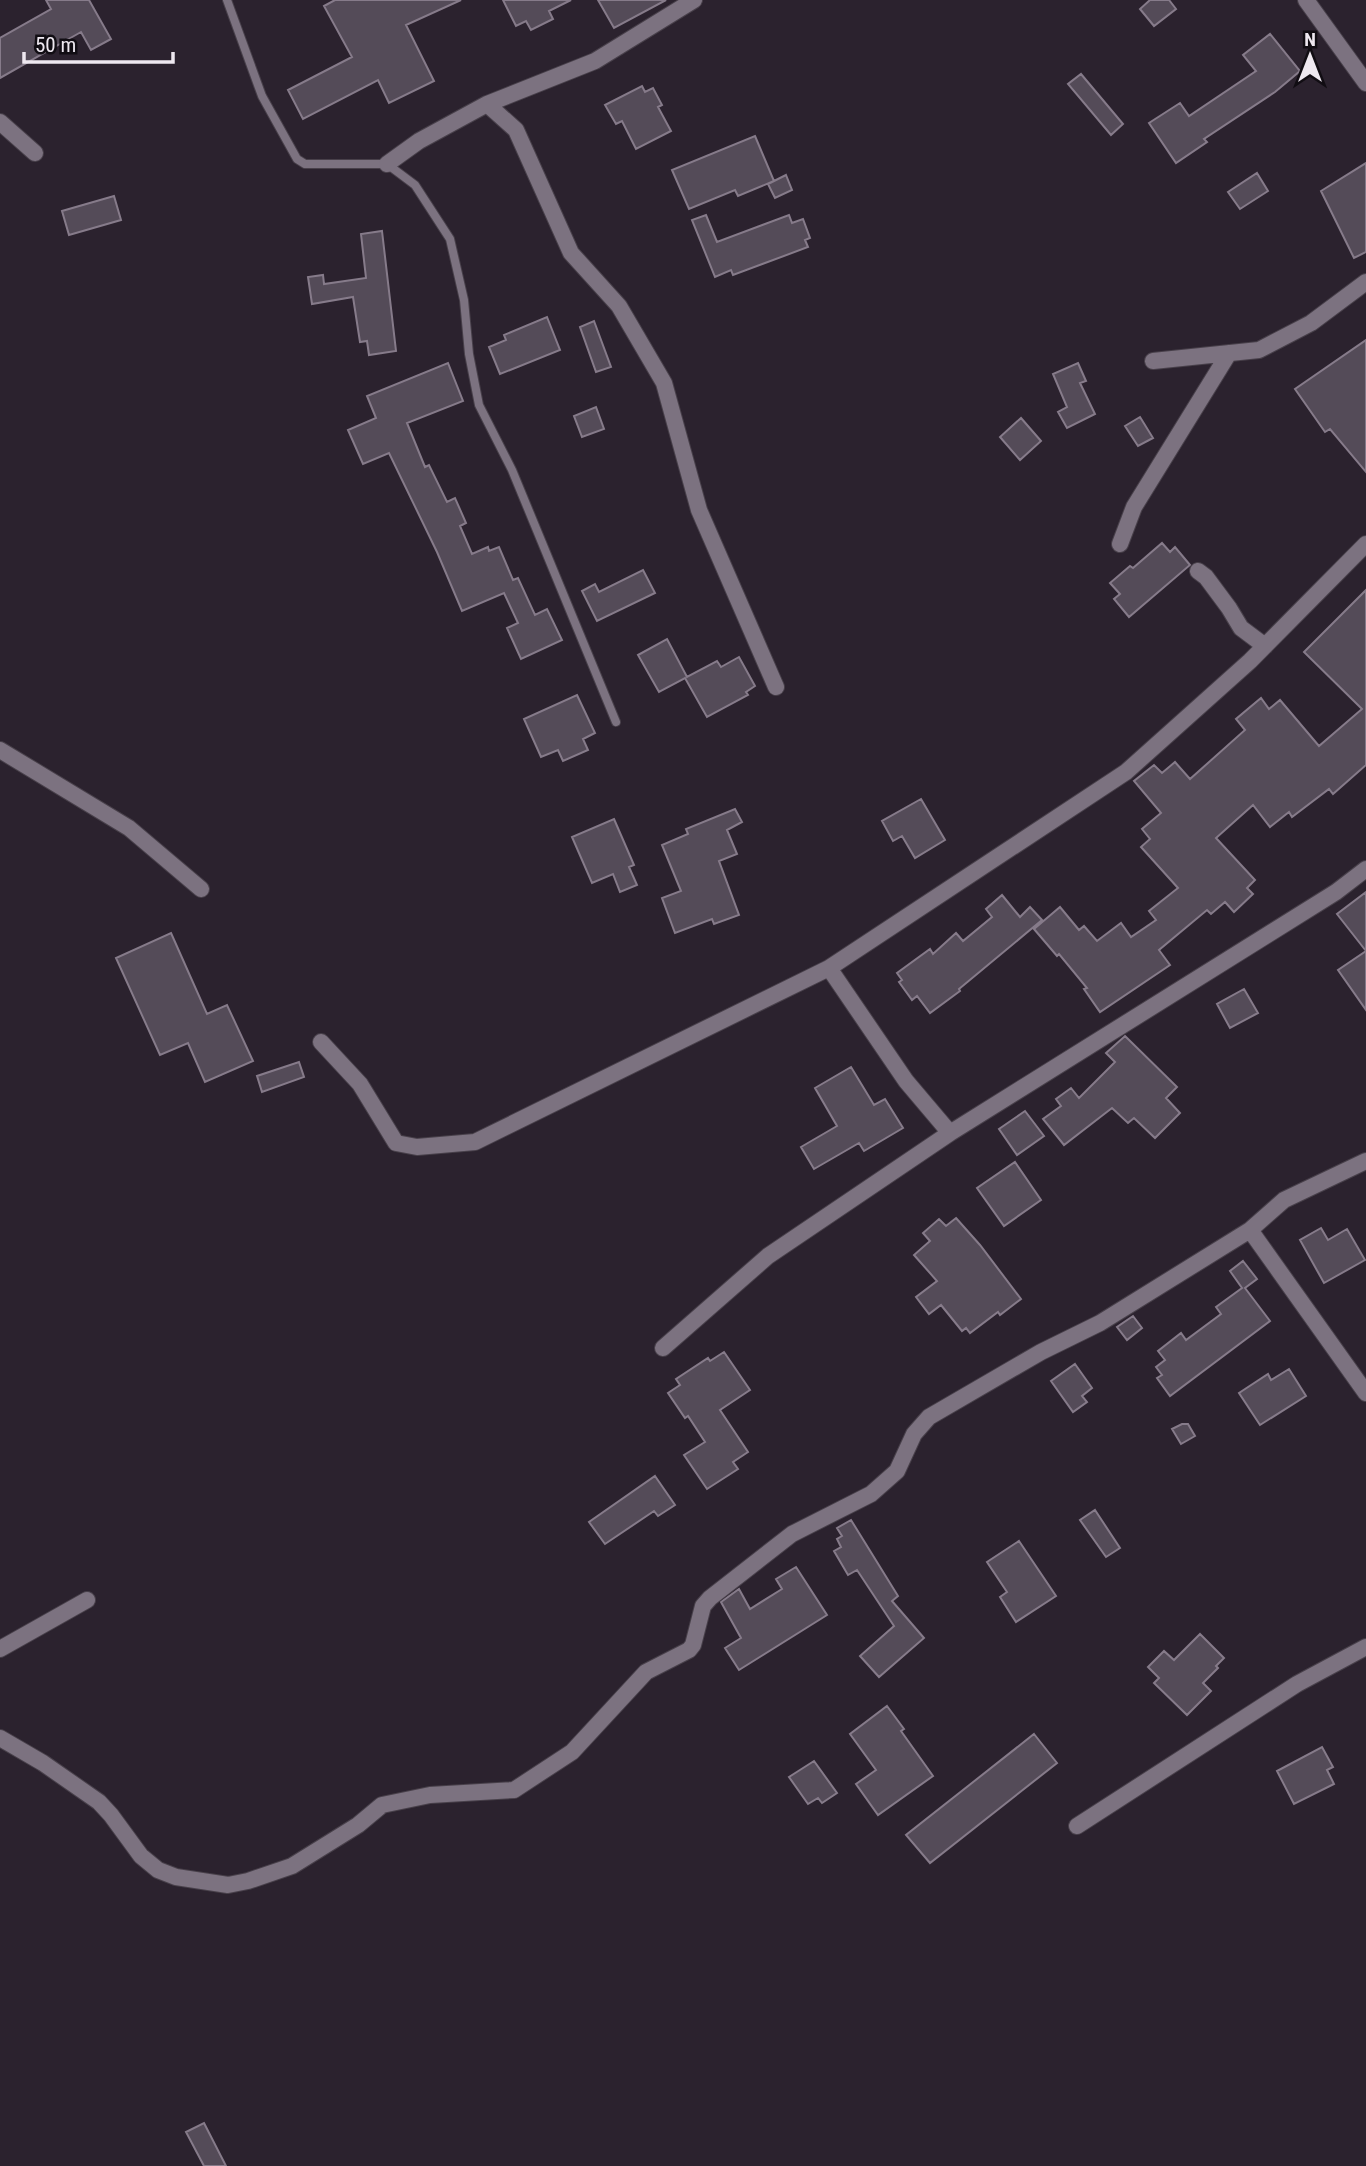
<svg xmlns="http://www.w3.org/2000/svg" width="1366" height="2166" font-family="'Roboto Condensed',sans-serif">
	<rect width="100%" height="100%" fill="#2b222e"/>
	<path fill="#544b58" stroke="#867b8a" stroke-width="2" d="M 46,0 L 89,0 L 111,39 L 91,50 L 81,32 L 0,78 L 0,38 L 51,9 Z
		M 335,0 L 461,0 L 406,25 L 434,81 L 389,103 L 378,80 L 303,119 L 288,90 L 352,57 L 324,6 Z
		M 503,0 L 571,0 L 549,11 L 553,19 L 531,30 L 526,21 L 516,26 Z
		M 598,0 L 666,0 L 614,28 Z
		M 1150,0 L 1169,0 L 1176,9 L 1154,26 L 1140,9 Z
		M 1270,34 L 1300,71 L 1275,92 L 1204,139 L 1207,142 L 1176,163 L 1149,123 L 1180,103 L 1189,116 L 1256,71 L 1243,55 Z
		M 1081,74 L 1123,124 L 1111,135 L 1068,84 Z
		M 642,86 L 645,92 L 653,88 L 662,105 L 658,107 L 671,131 L 636,149 L 622,121 L 616,124 L 605,105 Z
		M 755,136 L 774,181 L 738,196 L 735,190 L 689,209 L 672,170 Z
		M 1366,163 L 1366,252 L 1354,258 L 1321,191 Z
		M 1257,173 L 1268,191 L 1240,209 L 1228,192 Z
		M 786,175 L 792,190 L 775,198 L 768,184 Z
		M 114,196 L 121,220 L 69,235 L 62,211 Z
		M 706,215 L 717,242 L 789,215 L 792,223 L 803,219 L 810,238 L 805,240 L 808,247 L 733,275 L 731,270 L 715,277 L 692,220 Z
		M 382,231 L 396,351 L 369,355 L 367,341 L 360,342 L 353,297 L 312,304 L 308,277 L 323,275 L 324,284 L 366,278 L 361,234 Z
		M 547,317 L 560,350 L 500,374 L 489,347 L 506,340 L 504,335 Z
		M 594,321 L 611,367 L 596,372 L 580,327 Z
		M 1366,340 L 1366,472 L 1330,429 L 1325,432 L 1295,389 Z
		M 448,363 L 463,401 L 407,423 L 425,467 L 429,465 L 447,502 L 455,498 L 466,523 L 460,526 L 472,554 L 488,547 L 489,551 L 499,547 L 513,580 L 518,578 L 535,615 L 547,609 L 562,640 L 521,659 L 507,628 L 518,623 L 504,593 L 462,611 L 437,552 L 389,453 L 363,464 L 348,430 L 376,418 L 367,396 Z
		M 1078,363 L 1086,381 L 1080,383 L 1095,414 L 1067,428 L 1058,412 L 1067,407 L 1053,374 Z
		M 596,407 L 604,429 L 582,437 L 574,416 Z
		M 1140,417 L 1153,438 L 1138,446 L 1125,426 Z
		M 1021,418 L 1041,441 L 1020,460 L 1000,437 Z
		M 1162,543 L 1170,552 L 1175,547 L 1190,565 L 1129,617 L 1114,599 L 1120,594 L 1110,583 L 1130,566 L 1133,568 Z
		M 643,570 L 655,593 L 597,621 L 582,591 L 595,584 L 599,592 Z
		M 1366,590 L 1366,765 L 1333,794 L 1329,789 L 1292,817 L 1289,812 L 1270,827 L 1253,805 L 1216,838 L 1255,880 L 1247,888 L 1253,894 L 1234,912 L 1225,902 L 1211,914 L 1207,910 L 1159,950 L 1170,965 L 1100,1012 L 1084,989 L 1087,988 L 1059,954 L 1057,956 L 1034,929 L 1060,907 L 1079,930 L 1084,926 L 1097,941 L 1121,923 L 1131,937 L 1156,920 L 1149,911 L 1178,888 L 1141,847 L 1150,839 L 1142,829 L 1161,813 L 1134,781 L 1154,765 L 1162,773 L 1175,762 L 1190,779 L 1245,730 L 1236,719 L 1261,698 L 1269,709 L 1280,700 L 1319,746 L 1362,709 L 1304,652 Z
		M 667,639 L 687,677 L 717,661 L 721,667 L 739,657 L 755,686 L 746,692 L 748,695 L 707,717 L 685,678 L 659,692 L 638,655 Z
		M 577,695 L 595,733 L 583,739 L 588,750 L 563,761 L 558,750 L 541,757 L 524,719 Z
		M 921,799 L 945,840 L 915,858 L 902,836 L 893,841 L 882,821 Z
		M 735,809 L 742,822 L 727,830 L 737,854 L 719,861 L 739,915 L 714,924 L 712,919 L 675,933 L 662,898 L 681,891 L 662,845 L 688,834 L 686,829 Z
		M 614,819 L 634,865 L 629,867 L 637,885 L 620,892 L 613,874 L 592,883 L 572,837 Z
		M 1366,892 L 1366,1010 L 1338,970 L 1366,951 L 1337,914 Z
		M 1002,895 L 1020,917 L 1030,907 L 1042,920 L 959,989 L 960,991 L 930,1013 L 917,996 L 912,1000 L 899,982 L 902,980 L 897,973 L 930,949 L 933,954 L 956,933 L 963,941 L 992,917 L 986,909 Z
		M 171,933 L 207,1014 L 227,1005 L 253,1061 L 205,1082 L 188,1043 L 160,1055 L 116,958 Z
		M 1244,989 L 1258,1013 L 1230,1028 L 1217,1004 Z
		M 1125,1036 L 1177,1087 L 1166,1098 L 1180,1113 L 1155,1138 L 1134,1118 L 1128,1123 L 1112,1108 L 1064,1145 L 1043,1119 L 1061,1106 L 1056,1099 L 1071,1088 L 1079,1098 L 1115,1062 L 1106,1053 Z
		M 299,1062 L 304,1077 L 262,1092 L 257,1076 Z
		M 851,1067 L 874,1105 L 885,1099 L 903,1128 L 864,1151 L 859,1143 L 814,1169 L 801,1147 L 837,1126 L 815,1088 Z
		M 1025,1111 L 1044,1136 L 1017,1155 L 999,1129 Z
		M 1015,1162 L 1041,1200 L 1004,1226 L 977,1188 Z
		M 956,1218 L 980,1245 L 1021,1299 L 1000,1315 L 998,1312 L 970,1333 L 966,1328 L 962,1331 L 941,1305 L 929,1314 L 916,1297 L 937,1281 L 914,1255 L 930,1241 L 923,1233 L 939,1219 L 946,1226 Z
		M 1321,1228 L 1328,1240 L 1347,1229 L 1365,1260 L 1324,1283 L 1300,1240 Z
		M 1243,1261 L 1257,1279 L 1245,1288 L 1270,1321 L 1170,1396 L 1157,1378 L 1162,1375 L 1156,1367 L 1165,1360 L 1158,1351 L 1181,1333 L 1186,1340 L 1221,1314 L 1216,1307 L 1242,1288 L 1230,1271 Z
		M 1133,1316 L 1142,1328 L 1127,1340 L 1117,1327 Z
		M 724,1352 L 750,1390 L 720,1410 L 748,1452 L 733,1462 L 738,1469 L 707,1489 L 684,1455 L 705,1442 L 688,1416 L 685,1418 L 668,1393 L 680,1385 L 676,1379 L 708,1358 L 710,1361 Z
		M 1075,1364 L 1092,1388 L 1082,1396 L 1087,1402 L 1073,1412 L 1051,1381 Z
		M 1289,1369 L 1306,1396 L 1260,1425 L 1239,1393 L 1268,1374 L 1271,1380 Z
		M 1182,1424 L 1188,1424 L 1195,1436 L 1181,1444 L 1172,1429 Z
		M 655,1476 L 675,1505 L 658,1516 L 654,1511 L 605,1544 L 589,1522 Z
		M 1095,1510 L 1120,1548 L 1106,1557 L 1080,1520 Z
		M 851,1520 L 898,1596 L 892,1601 L 924,1638 L 879,1677 L 860,1656 L 894,1626 L 857,1570 L 848,1575 L 834,1551 L 841,1547 L 837,1539 L 842,1536 L 837,1528 Z
		M 1019,1541 L 1056,1596 L 1016,1622 L 1000,1597 L 1007,1592 L 987,1562 Z
		M 796,1567 L 827,1615 L 739,1670 L 725,1648 L 741,1638 L 721,1602 L 739,1589 L 750,1609 L 782,1589 L 776,1579 Z
		M 1200,1634 L 1224,1658 L 1216,1666 L 1218,1668 L 1203,1683 L 1211,1691 L 1187,1715 L 1154,1683 L 1159,1678 L 1148,1667 L 1164,1651 L 1174,1660 Z
		M 887,1706 L 904,1729 L 901,1731 L 933,1776 L 878,1815 L 856,1784 L 876,1770 L 850,1734 Z
		M 1034,1734 L 1057,1763 L 930,1863 L 906,1835 Z
		M 1322,1747 L 1333,1767 L 1327,1770 L 1334,1784 L 1294,1804 L 1277,1771 Z
		M 814,1761 L 837,1793 L 822,1803 L 818,1798 L 808,1804 L 789,1777 Z
		M 204,2123 L 226,2166 L 204,2166 L 186,2132 Z"/>
	<g fill="none" stroke-linecap="round" stroke-linejoin="round">
		<g stroke="#48404a" stroke-width="10">
			<path id="lane" d="M 227,0 L 262,96 L 297,159 L 305,164 L 387,164 L 415,185 L 450,239 L 464,300 L 469,354 L 479,405 L 512,470 L 616,722"/>
		</g>
		<g stroke="#48404a" stroke-width="18">
			<path id="street" d="M 1306,0 L 1366,83
				M 487,104 L 516,130 L 571,253 L 619,306 L 664,383 L 699,510 L 776,687
				M 0,122 L 35,153
				M 387,164 L 419,141 L 487,104 L 595,61 L 694,0
				M 1153,361 L 1259,350 L 1311,323 L 1366,282
				M 1120,544 L 1134,507 L 1229,353
				M 1198,571 L 1206,577 L 1229,608 L 1241,628 L 1265,646
				M 0,750 L 129,828 L 201,889
				M 829,968 L 1126,772 L 1250,661 L 1366,544
				M 321,1042 L 360,1084 L 396,1143 L 417,1147 L 475,1142 L 829,968 L 906,1081 L 950,1133 L 1336,892 L 1366,869
				M 1366,1161 L 1284,1200 L 1250,1230 L 1366,1393
				M 663,1348 L 768,1256 L 950,1133
				M 0,1649 L 87,1600
				M 0,1738 L 43,1763 L 99,1802 L 111,1815 L 141,1856 L 158,1870 L 176,1877 L 228,1885 L 248,1881 L 292,1866 L 358,1825 L 382,1805 L 430,1795 L 514,1790 L 572,1752 L 646,1672 L 689,1650 L 693,1645 L 703,1606 L 710,1598 L 792,1534 L 871,1494 L 897,1471 L 914,1434 L 929,1417 L 1041,1352 L 1100,1323 L 1250,1230
				M 1077,1826 L 1297,1684 L 1366,1647"/>
		</g>
		<use href="#lane" stroke="#7c7280" stroke-width="8"/>
		<use href="#street" stroke="#7c7280" stroke-width="16"/>
	</g>
	<g transform="translate(1310 56)" stroke="#110d13" stroke-width="5" paint-order="stroke">
	<path d="M0-5L12 26L0 18L-12 26Z" fill="#eee8f0"/>
	<text y="-10" font-size="19" font-weight="bold" text-anchor="middle" fill="#eee8f0">N</text>
	</g>
	<path d="M24 52v10h149v-10" fill="none" stroke="#eee8f0" stroke-width="3.5"/>
	<text x="35" y="52" font-size="21" fill="#eee8f0" stroke="#110d13" stroke-width="5" paint-order="stroke">50 m</text>
</svg>
